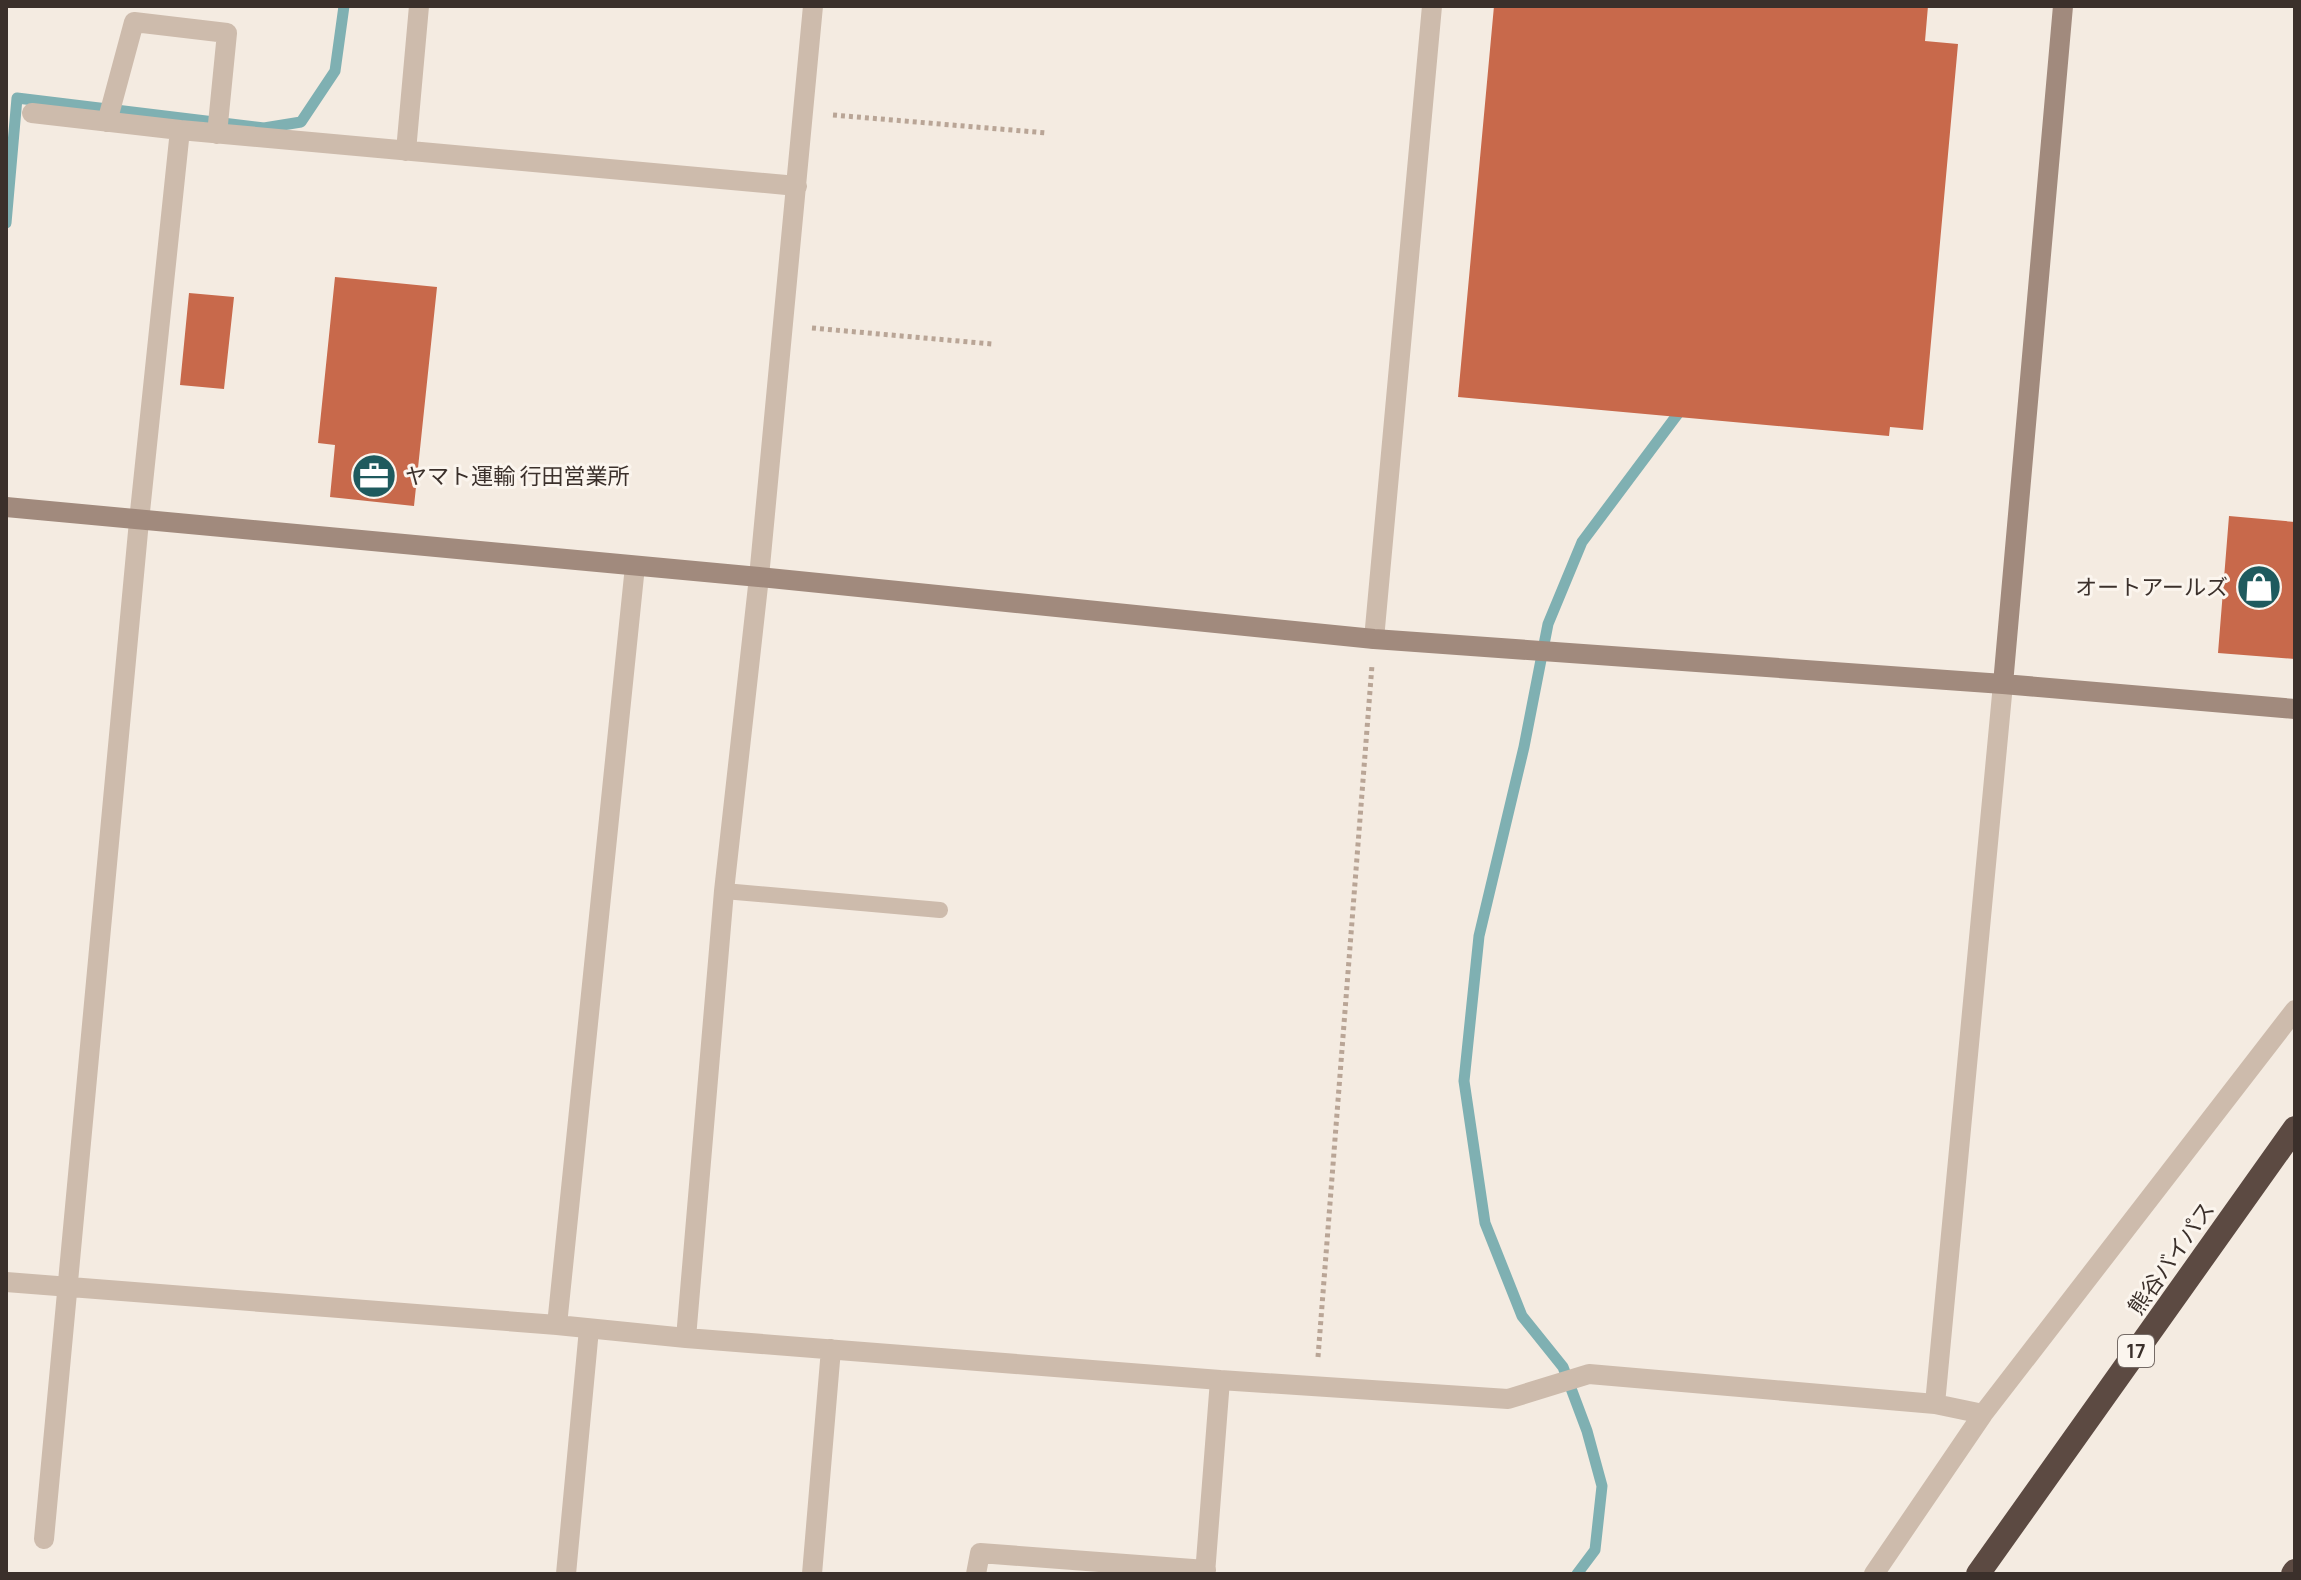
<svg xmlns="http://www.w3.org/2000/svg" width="2301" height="1580" font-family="Manrope,'Noto Sans JP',sans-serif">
	<rect width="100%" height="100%" fill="#f4ebe1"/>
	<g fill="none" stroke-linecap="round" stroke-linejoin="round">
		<path stroke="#7fb0b2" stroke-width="11" d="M 6,223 L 17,98 L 264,128 L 301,122 L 335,71 L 344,6
			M 1577,1574 L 1595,1550 L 1602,1486 L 1587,1431 L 1563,1367 L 1522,1316 L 1485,1223 L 1464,1081 L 1479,936 L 1524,747 L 1548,624 L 1582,542 L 1683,407"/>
	</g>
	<path fill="#c8694b" d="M 1494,6 L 1928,6 L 1925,41 L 1958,44 L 1923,430 L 1890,427 L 1889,436 L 1458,397 Z
		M 335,277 L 437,287 L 414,506 L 330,497 L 335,445 L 318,443 Z
		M 189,293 L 234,297 L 224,389 L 180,385 Z
		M 2229,516 L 2295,522 L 2295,659 L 2218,653 Z"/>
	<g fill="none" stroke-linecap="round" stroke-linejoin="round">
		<path stroke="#b9a596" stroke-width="5" stroke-dasharray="4 4" stroke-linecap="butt" d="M 833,115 L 1047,133
			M 812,328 L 992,344
			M 1318,1357 L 1372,665"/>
		<path stroke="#cdbbac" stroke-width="16" d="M 724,891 L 940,910"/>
		<path stroke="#cdbbac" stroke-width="20" d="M 32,113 L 180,130 L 139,521 L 44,1539
			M 107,122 L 134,22 L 227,33 L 217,134
			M 180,130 L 797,186
			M 406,151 L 419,6
			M 1374,639 L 1432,6
			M 6,1282 L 557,1325 L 686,1338 L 724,891 L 759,577 L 813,6
			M 557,1325 L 635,566
			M 686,1338 L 1220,1380 L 1205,1574
			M 1220,1380 L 1508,1399 L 1589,1374 L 1935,1404 L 1983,1414
			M 1935,1404 L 2003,684
			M 566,1574 L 589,1329
			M 812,1574 L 831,1349
			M 976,1574 L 980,1553 L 1206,1570
			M 1874,1574 L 1983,1414 L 2295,1010"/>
		<path stroke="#a18a7d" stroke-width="20" d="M 6,507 L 759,577 L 1374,639 L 2003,684 L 2295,709
			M 2003,684 L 2063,6"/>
		<path stroke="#5c4a42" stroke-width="24" d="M 1978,1574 L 2295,1128
			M 2293,1574 L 2295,1571"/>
	</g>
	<defs>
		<g id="office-disc" transform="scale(2.3)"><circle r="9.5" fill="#1f5a5e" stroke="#fbf5ee"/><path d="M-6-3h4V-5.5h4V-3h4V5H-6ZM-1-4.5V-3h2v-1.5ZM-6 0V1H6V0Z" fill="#fff"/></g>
		<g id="shop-disc" transform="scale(2.3)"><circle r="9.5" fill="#1f5a5e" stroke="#fbf5ee"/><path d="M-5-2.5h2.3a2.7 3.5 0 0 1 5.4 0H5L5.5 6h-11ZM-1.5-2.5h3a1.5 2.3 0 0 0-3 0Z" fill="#fff"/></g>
	</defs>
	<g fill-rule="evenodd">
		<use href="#office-disc" x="374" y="476"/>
		<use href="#shop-disc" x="2259" y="587"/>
	</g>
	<g text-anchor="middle" stroke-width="6" stroke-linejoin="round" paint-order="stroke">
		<rect fill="#fbf5ee" stroke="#756b66" stroke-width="2" x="2118" y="1335" width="36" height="32" rx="6"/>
		<g font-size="20" font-weight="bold" fill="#3b302b">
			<text x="2136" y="1358">17</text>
		</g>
		<g font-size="22" fill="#3b302b" stroke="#fbf5ee" text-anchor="start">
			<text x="405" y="484">ヤマト運輸 行田営業所</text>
			<text x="2228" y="595" text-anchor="end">オートアールズ</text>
		</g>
		<g font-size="22" fill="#3b302b" stroke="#fbf5ee">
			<text transform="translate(2171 1258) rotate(-55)" y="8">熊谷バイパス</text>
		</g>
	</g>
	<rect width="2301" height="1580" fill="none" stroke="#3b302b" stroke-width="16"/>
</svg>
